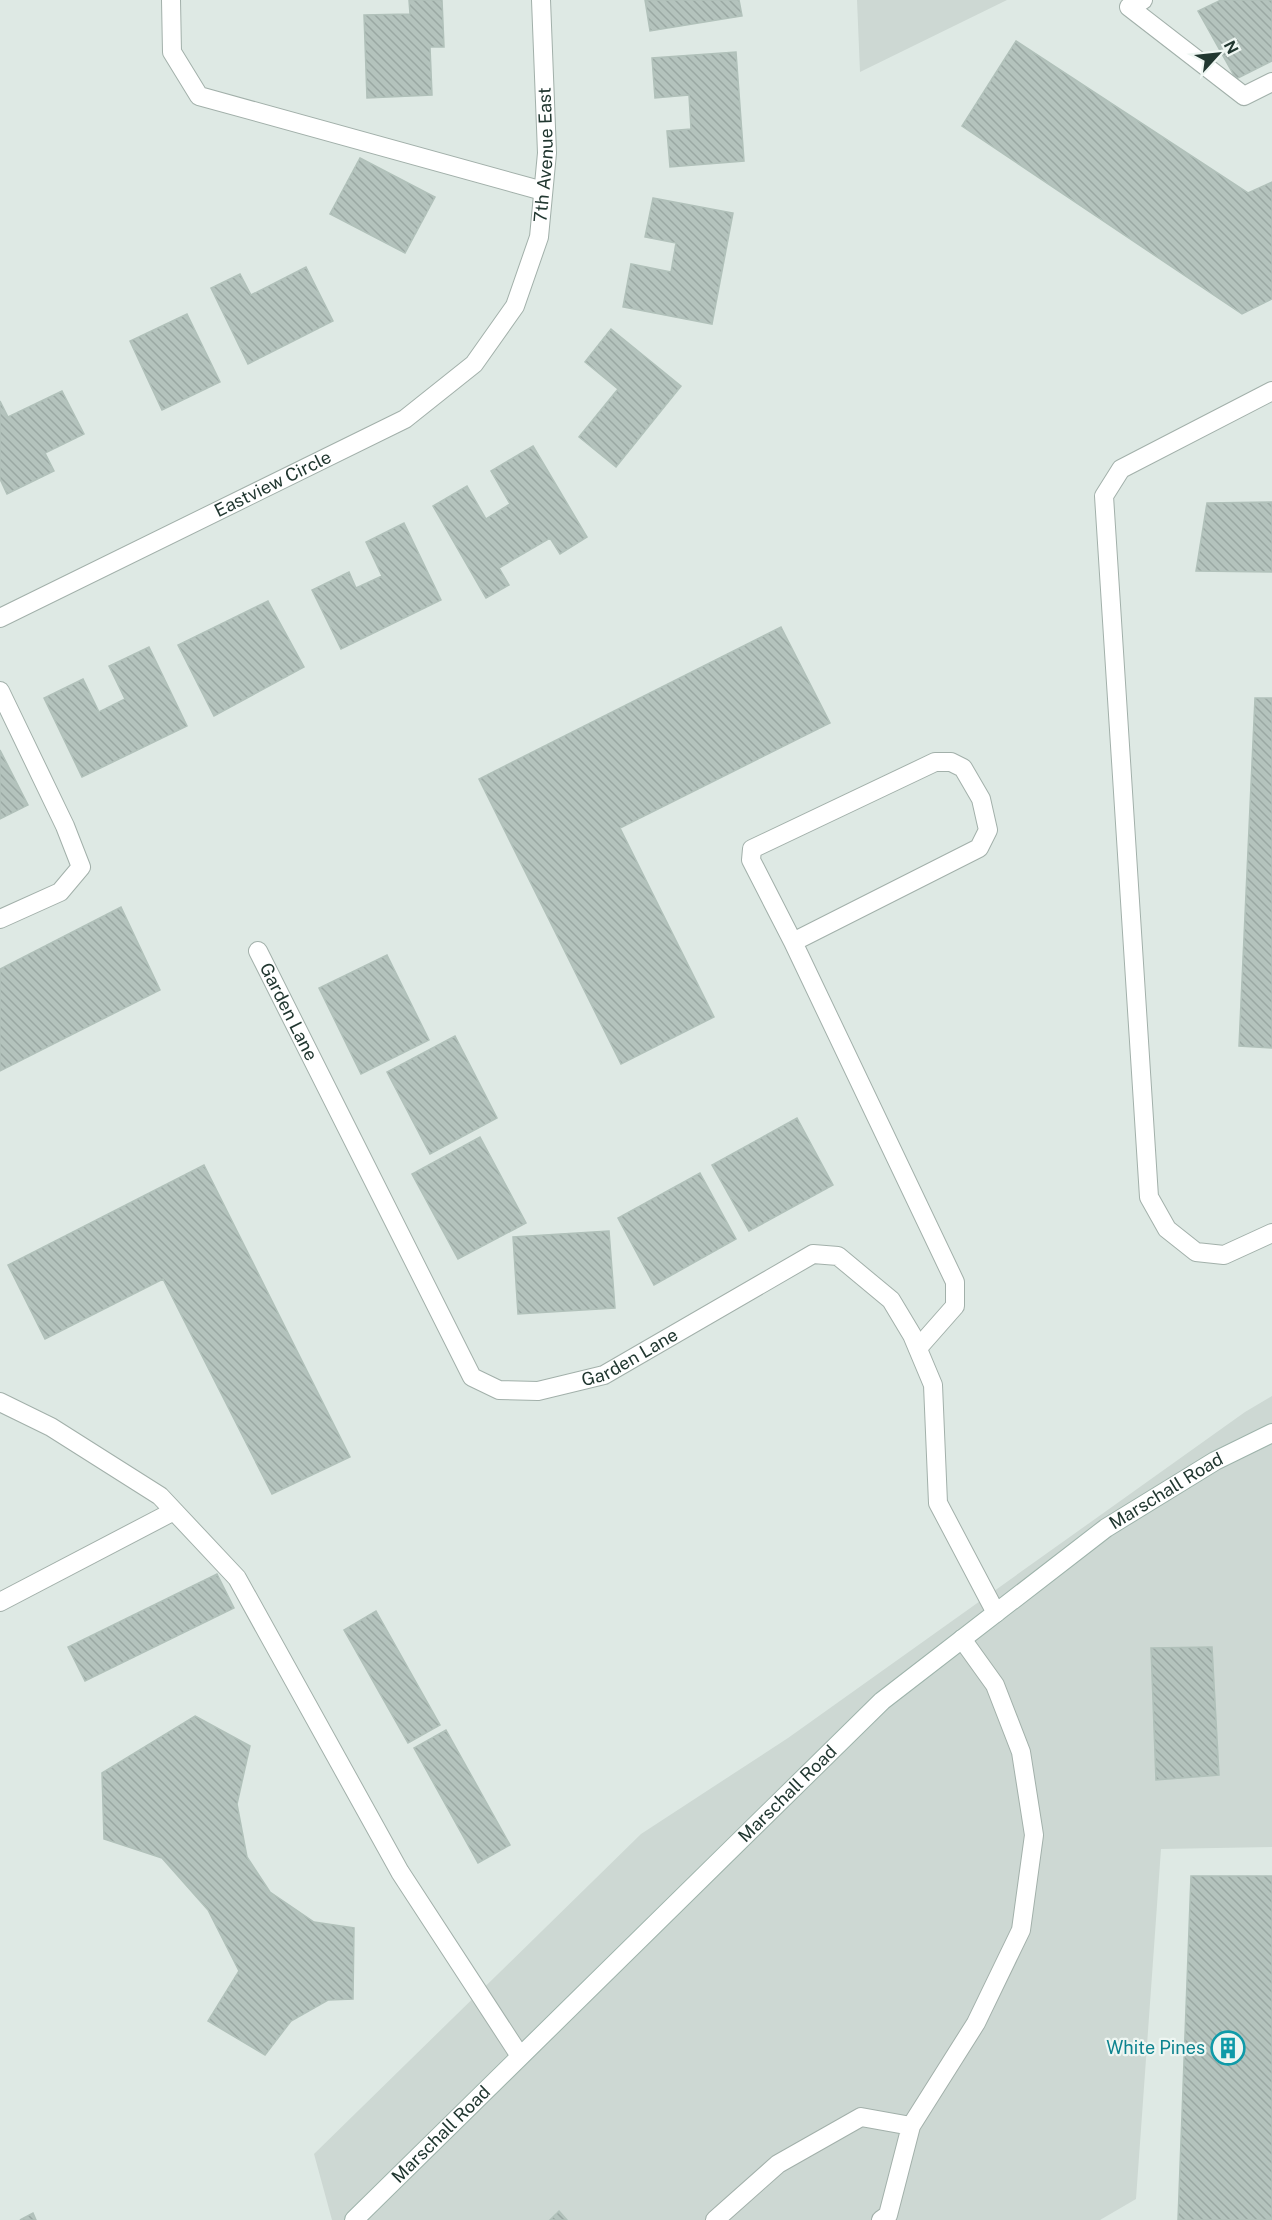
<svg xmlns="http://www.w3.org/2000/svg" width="1272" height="2220" font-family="'Public Sans',sans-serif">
	<defs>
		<pattern id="building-back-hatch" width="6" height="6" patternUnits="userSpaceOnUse" patternTransform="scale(1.5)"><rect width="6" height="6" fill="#b4c3bd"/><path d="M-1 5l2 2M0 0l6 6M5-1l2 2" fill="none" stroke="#9aa8a3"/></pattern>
	</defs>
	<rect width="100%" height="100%" fill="#dee9e4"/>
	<path fill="#cdd8d3" d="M 857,0 L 1007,0 L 860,72 Z
		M 1272,1396 L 1272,1847 L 1161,1849 L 1136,2199 L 1100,2220 L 332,2220 L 314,2154 L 641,1834 L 788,1738 L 1245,1412 Z"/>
	<path fill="url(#building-back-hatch)" stroke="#b1c1ba" stroke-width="1.5" d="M 409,0 L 442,0 L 444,47 L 430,47 L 432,95 L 367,98 L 364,15 L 410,14 Z
		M 645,0 L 739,0 L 742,16 L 650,31 Z
		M 1221,0 L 1272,0 L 1272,61 L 1236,79 L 1198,11 Z
		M 1016,41 L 1248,193 L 1272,182 L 1272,299 L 1242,314 L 962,126 Z
		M 736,52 L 744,161 L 670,167 L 667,131 L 691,129 L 689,95 L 655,98 L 652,58 Z
		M 360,158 L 435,197 L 405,253 L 330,214 Z
		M 653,198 L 733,213 L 712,324 L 623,307 L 631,264 L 671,272 L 676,243 L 645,237 Z
		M 306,267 L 333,321 L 248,364 L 211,288 L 240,274 L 251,295 Z
		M 187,314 L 220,382 L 162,410 L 130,341 Z
		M 611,329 L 681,386 L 616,467 L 579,437 L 618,389 L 585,362 Z
		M 62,391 L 84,434 L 45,453 L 54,471 L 7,494 L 0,479 L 0,401 L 8,417 Z
		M 533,446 L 587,537 L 560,554 L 550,538 L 499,568 L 509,585 L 486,598 L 433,506 L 467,486 L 486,519 L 510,504 L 491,471 Z
		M 1272,502 L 1272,572 L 1196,571 L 1207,503 Z
		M 404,523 L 441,600 L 341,649 L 312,590 L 349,572 L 356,588 L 382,576 L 366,542 Z
		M 268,601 L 304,667 L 214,716 L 178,645 Z
		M 781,627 L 830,723 L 620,828 L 714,1017 L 621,1064 L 479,779 Z
		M 149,647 L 187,726 L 82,777 L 44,698 L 83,679 L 99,712 L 125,699 L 109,666 Z
		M 1255,698 L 1272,698 L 1272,1048 L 1239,1046 Z
		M 0,750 L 28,805 L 0,819 Z
		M 121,907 L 160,990 L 0,1071 L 0,969 Z
		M 387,955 L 429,1040 L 361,1074 L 319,988 Z
		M 455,1036 L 497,1118 L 430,1154 L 387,1072 Z
		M 797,1118 L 833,1185 L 749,1231 L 712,1165 Z
		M 480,1137 L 526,1223 L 458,1259 L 412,1174 Z
		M 204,1165 L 350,1457 L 272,1494 L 163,1279 L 45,1339 L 8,1265 Z
		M 700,1173 L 736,1239 L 654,1285 L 618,1218 Z
		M 609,1231 L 615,1308 L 518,1314 L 513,1237 Z
		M 217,1574 L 234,1608 L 85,1681 L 68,1647 Z
		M 376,1611 L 440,1725 L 408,1743 L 344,1630 Z
		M 1212,1647 L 1219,1775 L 1156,1780 L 1151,1648 Z
		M 195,1716 L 250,1746 L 237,1804 L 247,1857 L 270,1892 L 314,1922 L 354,1928 L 353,1999 L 328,2000 L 291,2021 L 265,2055 L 208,2021 L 239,1971 L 208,1910 L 162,1858 L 104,1839 L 102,1773 Z
		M 446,1730 L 510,1845 L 478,1863 L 414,1748 Z
		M 1191,1876 L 1272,1876 L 1272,2220 L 1178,2220 Z
		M 559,2211 L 567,2220 L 550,2220 Z
		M 33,2213 L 36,2220 L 20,2220 Z"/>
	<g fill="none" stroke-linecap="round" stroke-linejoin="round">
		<g stroke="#a2b0aa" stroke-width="20">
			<path id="lane" d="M 171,0 L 172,52 L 199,96 L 543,191
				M 1143,0 L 1129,7 L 1244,96 L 1272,82
				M 1272,391 L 1121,469 L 1104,496 L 1149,1197 L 1167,1229 L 1196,1252 L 1224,1255 L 1272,1233
				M 0,691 L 65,826 L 81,867 L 60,892 L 0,919
				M 793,942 L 979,848 L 988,830 L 981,799 L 963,768 L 951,762 L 935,762 L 752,849 L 751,860 L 793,942 L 955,1282 L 955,1306 L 918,1348
				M 0,1402 L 51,1427 L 160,1496 L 237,1578 L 400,1872 L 520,2056
				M 0,1602 L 174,1511
				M 715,2220 L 778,2164 L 861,2117 L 911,2126
				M 881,2220 L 888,2215 L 911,2126 L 976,2023 L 1021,1930 L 1034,1835 L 1021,1752 L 995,1685 L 962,1639"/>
		</g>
		<g stroke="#a2b0aa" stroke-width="20">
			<g id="street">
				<path id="s1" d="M 0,618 L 405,419 L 474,364 L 515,306 L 539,237 L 547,153 L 541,0"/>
				<path id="s2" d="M 258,951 L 472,1377 L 499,1390 L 538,1391 L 604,1375 L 813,1254 L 838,1256 L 891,1300 L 912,1335 L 933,1385 L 938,1503 L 996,1613"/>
			</g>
		</g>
		<g stroke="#9eb3ab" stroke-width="20">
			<g id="secondary">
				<path id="s3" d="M 354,2220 L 882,1701 L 1106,1528 L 1215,1461 L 1272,1433"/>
			</g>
		</g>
		<use href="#lane" stroke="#fff" stroke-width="18"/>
		<use href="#street" stroke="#fff" stroke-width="18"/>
		<use href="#secondary" stroke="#fff" stroke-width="18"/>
	</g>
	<defs>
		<g id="building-ring" transform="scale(1.725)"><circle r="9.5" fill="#eef6f2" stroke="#0f9aa8" stroke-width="1.5"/><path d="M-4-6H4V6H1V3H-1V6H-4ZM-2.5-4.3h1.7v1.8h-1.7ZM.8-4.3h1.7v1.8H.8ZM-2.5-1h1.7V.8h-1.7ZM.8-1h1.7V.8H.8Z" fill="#0f9aa8"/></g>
	</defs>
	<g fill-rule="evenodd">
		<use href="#building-ring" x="1228" y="2048"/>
	</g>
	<g text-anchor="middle" stroke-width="4.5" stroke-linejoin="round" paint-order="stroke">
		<g font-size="18" fill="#213730" stroke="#eef6f2">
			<text dy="6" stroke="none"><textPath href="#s1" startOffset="766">7th Avenue East</textPath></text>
			<text dy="6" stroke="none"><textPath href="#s1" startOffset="304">Eastview Circle</textPath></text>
			<text dy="6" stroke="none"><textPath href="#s2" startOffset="68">Garden Lane</textPath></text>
			<text dy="6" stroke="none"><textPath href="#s2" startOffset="644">Garden Lane</textPath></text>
			<text dy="6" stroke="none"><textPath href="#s3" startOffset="1094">Marschall Road</textPath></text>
			<text dy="6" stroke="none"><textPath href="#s3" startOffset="608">Marschall Road</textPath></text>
			<text dy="6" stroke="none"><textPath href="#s3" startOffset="122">Marschall Road</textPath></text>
		</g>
		<g font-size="18" fill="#0d838f" stroke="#eef6f2" text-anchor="end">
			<text x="1205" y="2054">White Pines</text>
		</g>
	</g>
	<g transform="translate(1218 54) rotate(63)" stroke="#eef6f2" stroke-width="4.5" paint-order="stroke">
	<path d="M0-4.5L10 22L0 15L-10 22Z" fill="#213730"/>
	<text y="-9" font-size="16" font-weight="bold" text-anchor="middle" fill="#213730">N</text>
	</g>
</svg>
